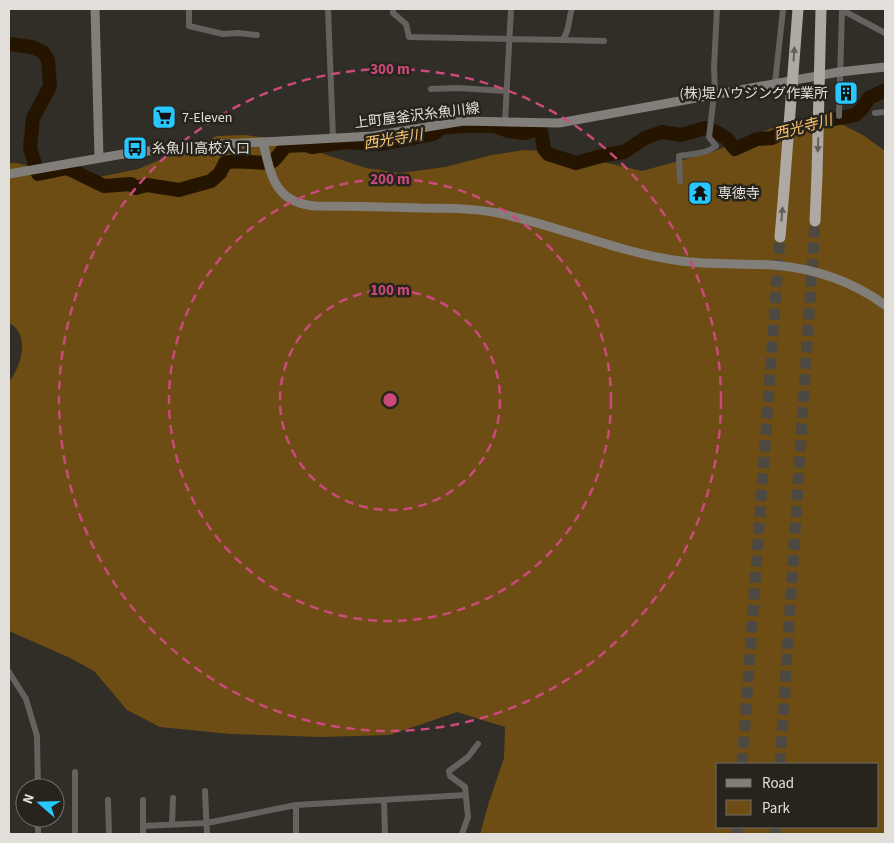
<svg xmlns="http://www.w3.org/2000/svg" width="894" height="843" font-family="'Source Sans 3','Noto Sans JP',sans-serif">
	<rect width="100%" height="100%" fill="#312d27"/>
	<path fill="#6d4d13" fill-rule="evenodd" d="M 810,119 L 839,123 L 863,135 L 885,151 L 885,834 L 480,834 L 489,802 L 504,758 L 505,727 L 457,712 L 390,735 L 321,737 L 230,734 L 160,727 L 127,710 L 94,671 L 68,657 L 9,631 L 9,382 C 21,367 31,334 9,323 L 9,163 L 17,163 L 54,173 L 89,179 L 138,169 L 217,136 L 245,135 L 293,141 L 327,155 L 366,168 L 400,173 L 445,167 L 492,155 L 524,150 L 547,151 L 590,159 L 642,171 L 712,152 L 780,125 ZM 718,764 L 878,764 L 878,827 L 718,827 Z"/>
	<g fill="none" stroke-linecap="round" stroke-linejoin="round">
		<path stroke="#251500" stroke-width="14" d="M 9,44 L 32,47 L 43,52 L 48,60 L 50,86 L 33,118 L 30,148 L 38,174 L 67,168 L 104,186 L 131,184 L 136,188 L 147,185 L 179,190 L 211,181 L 220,173 L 225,163 C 240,158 262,166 273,161 C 277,158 282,150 286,146 L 306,145 L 312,147 L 345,142 L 380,144 L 433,134 L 442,128 L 461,126 L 494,126 L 508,131 L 524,133 L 538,129 L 541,131 L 544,149 L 548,154 L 576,163 L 605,155 L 624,152 L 645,138 L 662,132 L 681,135 L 705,128 L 716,132 L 726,138 L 735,149 L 757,139 L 772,138 L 793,127 L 855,115 L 861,110 L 869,98 L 885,90"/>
		<path stroke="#4c4842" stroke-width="11" stroke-dasharray="11 5.5" stroke-linecap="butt" d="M 742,764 L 780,237
			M 780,764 L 815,221
			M 737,834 L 737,827
			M 775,834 L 775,827"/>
		<path stroke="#64625f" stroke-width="6" d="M 189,9 L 189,26 L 223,34 L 238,33 L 257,35
			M 328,9 L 333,137
			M 393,9 L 393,13 L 406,24 L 409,37 L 562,40 C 570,32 568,19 572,9
			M 842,10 L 885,33
			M 562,40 L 604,41
			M 775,83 L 783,10
			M 431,89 L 458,88 L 506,91
			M 715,94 L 714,67 L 717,9
			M 875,113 L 885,112
			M 839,116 L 842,9
			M 505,122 L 511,9
			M 680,181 L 679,156 C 692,154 706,154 716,146 L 709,137 L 714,95
			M 9,672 L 26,699 L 37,736 L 38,788
			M 75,772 L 75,834
			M 205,791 L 207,834
			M 108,800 L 109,834
			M 143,800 L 143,834
			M 384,800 L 385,834
			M 296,805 L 296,834
			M 38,818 L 38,834
			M 172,824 L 173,798
			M 143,826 L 207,823 L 296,805 L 466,795
			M 462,834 L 468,817 L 465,787 L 450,776 L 449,771 L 468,757 L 478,744"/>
		<path stroke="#827f7a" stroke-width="9" d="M 95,9 L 99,157
			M 263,142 C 271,176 275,204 317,206 C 351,206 385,207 419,208 C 445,208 472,208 498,213 C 560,226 619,253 681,261 C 711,265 742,263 772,265 C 813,268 852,281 885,305
			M 9,174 L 129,153 L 206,145 L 373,136 L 463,121 L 559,123 L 839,72 L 885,67"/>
		<path stroke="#aea9a2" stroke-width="11" d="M 815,221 L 817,175
			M 780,237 L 784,190"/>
		<path stroke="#aea9a2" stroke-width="11" d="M 817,175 L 821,9
			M 784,190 L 798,9"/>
	</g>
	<defs><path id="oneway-solid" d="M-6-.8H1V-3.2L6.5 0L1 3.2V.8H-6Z" transform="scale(1.25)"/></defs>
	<g fill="#645f59">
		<use href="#oneway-solid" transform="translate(794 54) rotate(-86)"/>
		<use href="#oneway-solid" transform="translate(818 145) rotate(92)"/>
		<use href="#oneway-solid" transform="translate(782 214) rotate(-85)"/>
	</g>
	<g fill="none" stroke="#ca4a7b" stroke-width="2.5" stroke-dasharray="9 6">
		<circle cx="390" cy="400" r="110"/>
		<circle cx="390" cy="400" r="221"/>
		<circle cx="390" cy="400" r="331"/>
	</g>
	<defs>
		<g id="building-square" transform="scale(1.25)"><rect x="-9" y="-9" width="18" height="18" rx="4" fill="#28c8ff" stroke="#27231d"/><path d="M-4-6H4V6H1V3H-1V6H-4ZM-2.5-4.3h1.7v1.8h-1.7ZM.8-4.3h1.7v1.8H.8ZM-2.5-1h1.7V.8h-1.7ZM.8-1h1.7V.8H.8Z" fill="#111"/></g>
		<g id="supermarket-square" transform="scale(1.25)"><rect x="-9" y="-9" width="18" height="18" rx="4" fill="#28c8ff" stroke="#27231d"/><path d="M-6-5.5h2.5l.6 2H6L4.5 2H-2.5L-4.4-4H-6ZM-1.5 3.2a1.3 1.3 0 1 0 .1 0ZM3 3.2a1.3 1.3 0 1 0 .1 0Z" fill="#111"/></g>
		<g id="bus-square" transform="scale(1.25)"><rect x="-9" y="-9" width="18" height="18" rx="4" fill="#28c8ff" stroke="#27231d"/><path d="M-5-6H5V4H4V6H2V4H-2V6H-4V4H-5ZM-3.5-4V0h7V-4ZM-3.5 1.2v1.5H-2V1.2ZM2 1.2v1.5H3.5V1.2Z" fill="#111"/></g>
		<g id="temple-square" transform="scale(1.25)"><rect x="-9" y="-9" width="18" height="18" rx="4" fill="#28c8ff" stroke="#27231d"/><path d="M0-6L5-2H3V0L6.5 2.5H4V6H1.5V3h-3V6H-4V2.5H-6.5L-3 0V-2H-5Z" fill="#111"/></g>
	</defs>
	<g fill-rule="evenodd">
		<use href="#building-square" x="846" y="93"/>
		<use href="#supermarket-square" x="164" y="117"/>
		<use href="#bus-square" x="135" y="148"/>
		<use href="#temple-square" x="700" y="193"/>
	</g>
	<g text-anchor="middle" stroke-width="5" stroke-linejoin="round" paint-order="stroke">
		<g font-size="14" fill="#e2dfdb" stroke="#27231d" text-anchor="start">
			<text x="828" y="98" text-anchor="end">(株)堤ハウジング作業所</text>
			<text x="182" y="122">7-Eleven</text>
			<text x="152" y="153">糸魚川高校入口</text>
			<text x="718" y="198">専徳寺</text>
		</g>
		<g font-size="14" fill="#e2dfdb" stroke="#27231d">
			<text transform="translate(417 115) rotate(-7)" y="5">上町屋釜沢糸魚川線</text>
		</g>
		<g font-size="15" font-style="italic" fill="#fdc56b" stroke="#27231d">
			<text transform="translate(803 127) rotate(-15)" y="5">西光寺川</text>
			<text transform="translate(393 139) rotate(-9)" y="5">西光寺川</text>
		</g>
	</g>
	<circle cx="390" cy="400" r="8" fill="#ca4a7b" stroke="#27231d" stroke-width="2.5"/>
	<g font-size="15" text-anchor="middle" font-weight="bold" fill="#ca4a7b" stroke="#27231d" stroke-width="5" stroke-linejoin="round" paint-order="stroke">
		<text x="390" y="74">300 m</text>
		<text x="390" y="184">200 m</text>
		<text x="390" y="295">100 m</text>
	</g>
	<rect width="894" height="843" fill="none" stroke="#e2dfdb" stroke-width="20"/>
	<rect x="716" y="763" width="162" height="65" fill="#27231d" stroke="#726e69"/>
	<rect x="726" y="779" width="25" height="8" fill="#827f7a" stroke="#726e69"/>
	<text x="762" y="788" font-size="15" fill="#e2dfdb">Road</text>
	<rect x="726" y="800" width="25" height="15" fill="#6d4d13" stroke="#726e69"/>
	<text x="762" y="813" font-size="15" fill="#e2dfdb">Park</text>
	<g transform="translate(40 803) rotate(290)"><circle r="24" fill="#27231d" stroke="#726e69"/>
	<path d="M0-4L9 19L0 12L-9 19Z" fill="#28c8ff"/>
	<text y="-8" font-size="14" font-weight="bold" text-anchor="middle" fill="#e2dfdb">N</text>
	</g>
</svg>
